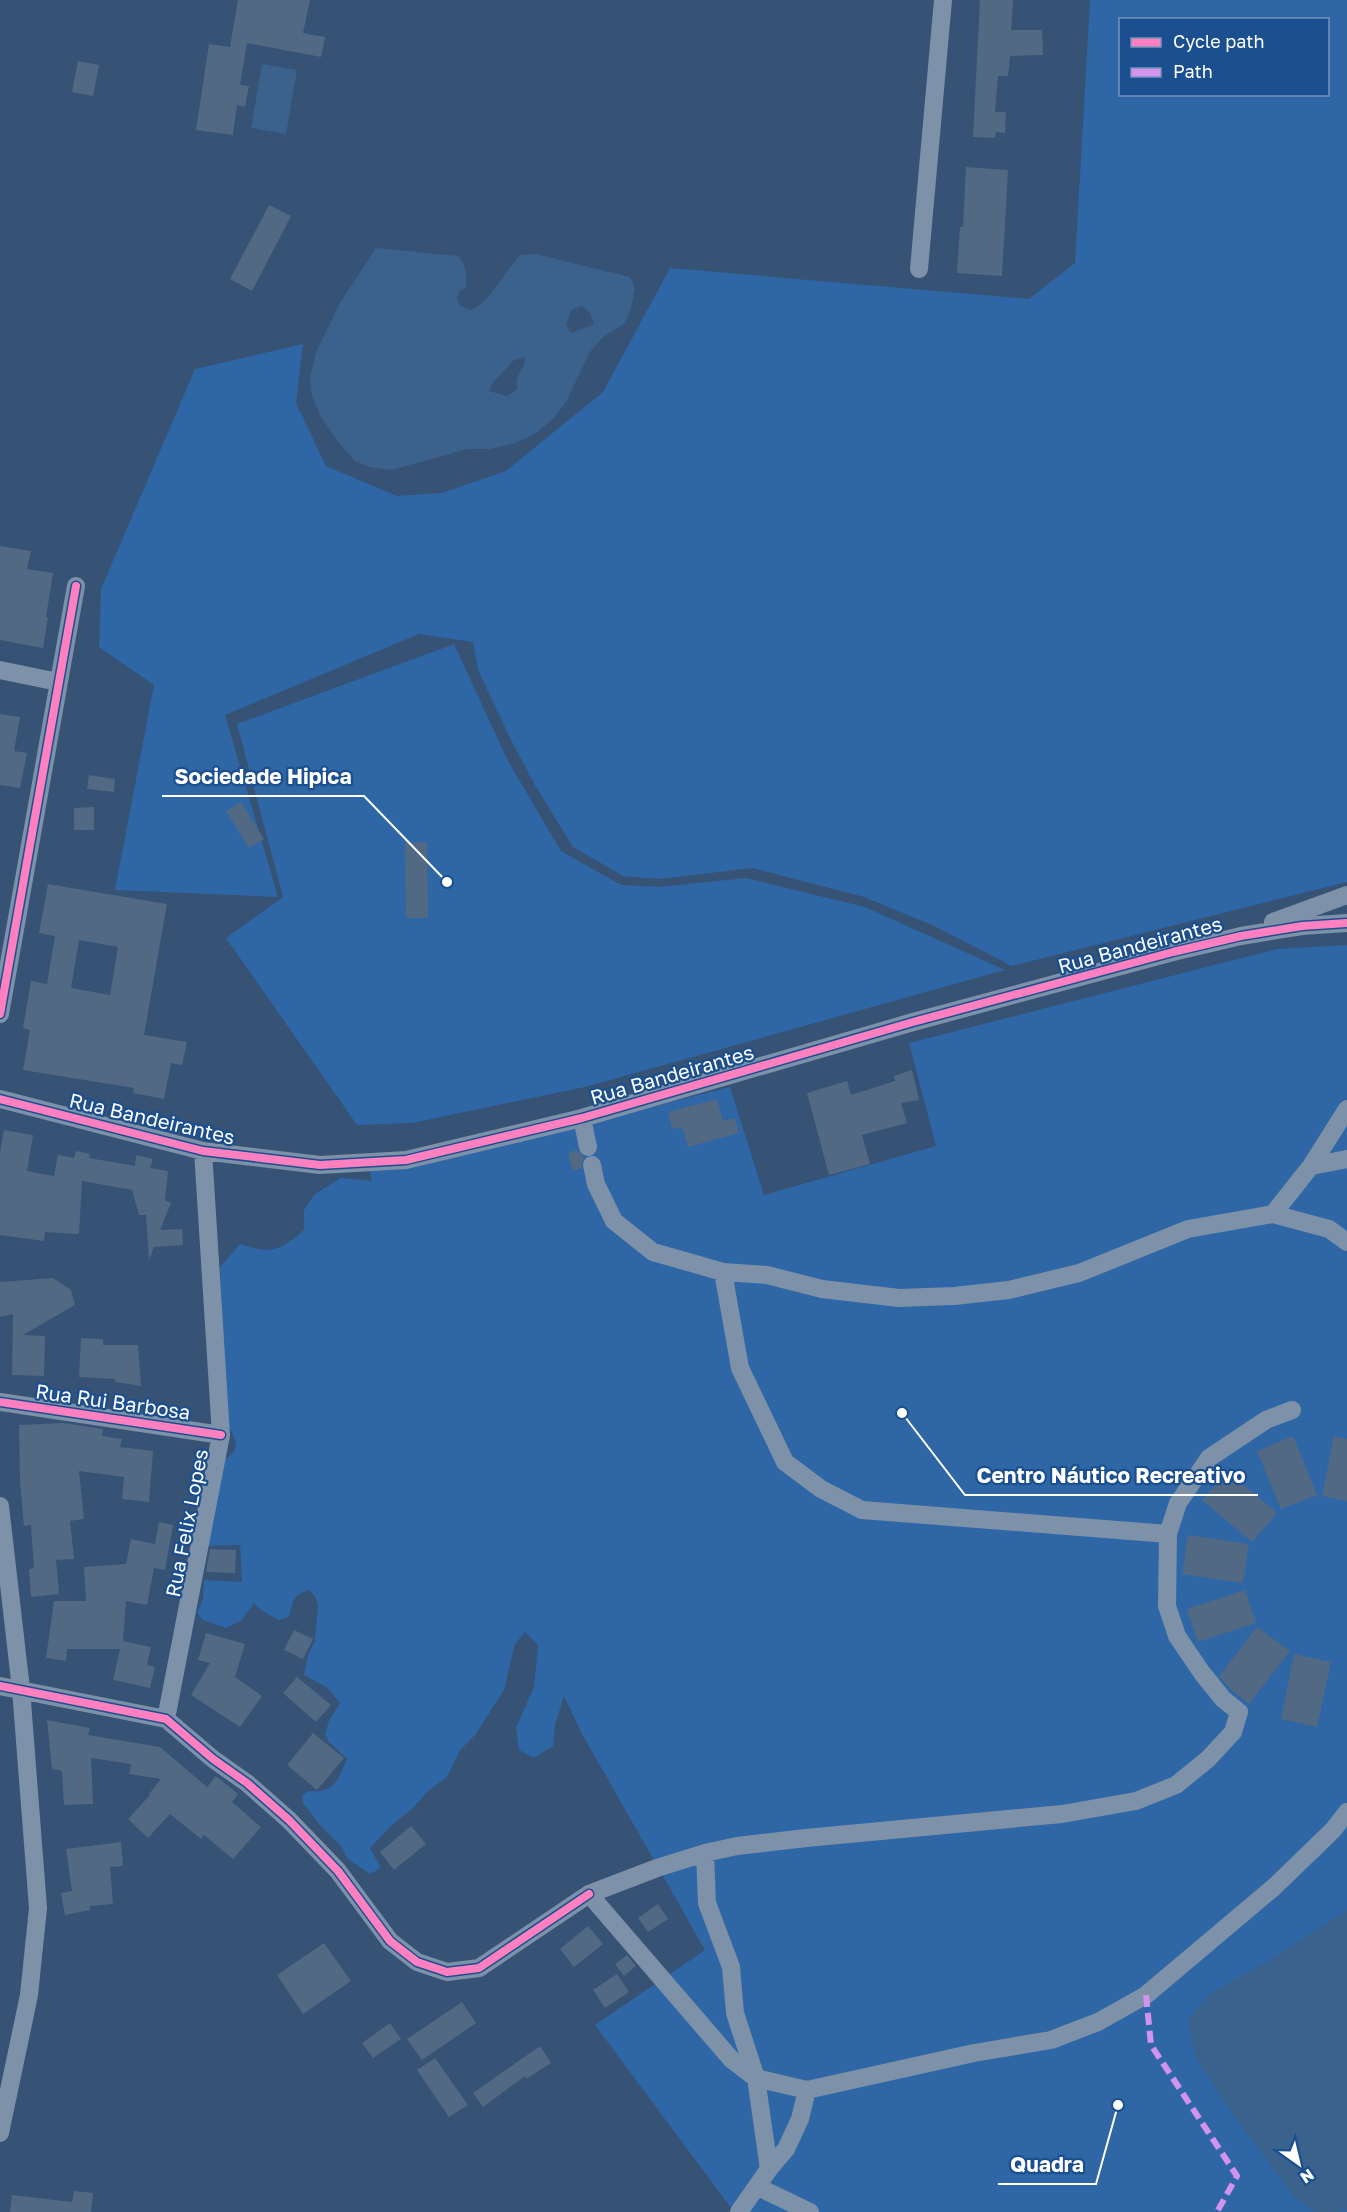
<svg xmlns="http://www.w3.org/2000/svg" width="1347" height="2212" font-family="'Golos Text',sans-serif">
	<rect width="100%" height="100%" fill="#365274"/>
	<path fill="#2f66a5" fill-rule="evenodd" d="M 1090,0 L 1347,0 L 1347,882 L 1012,966 L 932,925 L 864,897 L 752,868 L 660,879 L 623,876 L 573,847 L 536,787 L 510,738 L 478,670 L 473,642 L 419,634 L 225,715 L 278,897 L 115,890 L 154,685 L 99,647 L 101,589 L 195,369 L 303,344 L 296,403 L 326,466 L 397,496 L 442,493 L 506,471 L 603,392 L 670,268 L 1029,299 L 1075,263 ZM 1120,20 L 1328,20 L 1328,94 L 1120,94 Z
		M 454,644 L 508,761 L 561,851 L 621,885 L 659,887 L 746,878 L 865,907 L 1005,970 L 585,1087 L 412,1123 L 357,1125 L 226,938 L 283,897 L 237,724 Z
		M 1347,945 L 1347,2212 L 734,2212 L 595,2025 L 705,1950 L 582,1734 L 564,1696 L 555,1725 L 553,1746 L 534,1758 L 519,1750 L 516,1728 L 534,1687 L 538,1645 L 525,1632 L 515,1644 L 504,1690 L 475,1735 L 460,1750 L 447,1777 L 428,1791 L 413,1808 L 392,1825 L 370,1848 L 381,1868 L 370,1874 L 347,1858 L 342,1847 L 320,1825 L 303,1803 L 302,1796 L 308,1791 C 334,1794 338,1780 347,1759 L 329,1742 L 325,1734 L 329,1721 L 340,1703 L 328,1688 L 304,1675 L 308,1655 L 315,1641 L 318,1605 L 315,1596 L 309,1590 C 293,1595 293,1601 289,1617 L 279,1620 L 262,1611 L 254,1603 L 241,1621 L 226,1628 L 203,1620 L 197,1613 L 203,1598 L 204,1580 L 242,1582 L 240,1545 L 203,1546 L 222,1461 C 242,1450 237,1439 226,1423 L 220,1267 L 240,1244 C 271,1254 279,1252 304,1230 L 304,1210 L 315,1194 L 341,1178 L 372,1181 L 369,1170 L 476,1151 L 730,1087 L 764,1195 L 936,1146 L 909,1043 L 1277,949 Z"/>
	<path fill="#3b618d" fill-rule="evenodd" d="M 262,64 L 297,70 L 286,134 L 251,128 Z
		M 376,248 L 458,256 C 466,266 467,274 466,287 L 460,291 L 457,298 L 460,305 L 470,310 C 491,302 504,272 520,255 L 536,254 L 630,277 L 635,288 L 630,312 L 624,324 L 603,337 L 590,352 L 566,402 L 554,418 L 535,434 L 515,443 L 490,449 L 468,449 L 391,470 L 369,467 L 355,461 L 338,442 L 320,415 L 312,396 L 310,378 L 316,352 L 341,301 ZM 582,306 L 590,313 L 594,324 L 571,333 L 566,325 L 571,310 ZM 525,357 C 524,373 515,372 517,389 L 507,396 L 489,391 L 492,384 L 514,360 Z
		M 1347,1910 L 1347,2210 L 1340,2212 L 1314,2212 L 1293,2196 L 1224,2102 L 1195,2056 L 1188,2020 L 1209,1994 L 1270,1960 Z"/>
	<path fill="#526984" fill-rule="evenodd" d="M 238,0 L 310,0 L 303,33 L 325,37 L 321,57 L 247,43 L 240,85 L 249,86 L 245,107 L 237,105 L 233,135 L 196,130 L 209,44 L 230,47 Z
		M 980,0 L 1013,0 L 1011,30 L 1042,30 L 1043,55 L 1010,56 L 1008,76 L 998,76 L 995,112 L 1006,112 L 1005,133 L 996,132 L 995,138 L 973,137 Z
		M 78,61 L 99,65 L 93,96 L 72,92 Z
		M 966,167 L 1008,170 L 1002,276 L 957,273 L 960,227 L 963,227 Z
		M 269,205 L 291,216 L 252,291 L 230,279 Z
		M 0,546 L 31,551 L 27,569 L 53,573 L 46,617 L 48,617 L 43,648 L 0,640 Z
		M 0,714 L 20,717 L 14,751 L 27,753 L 20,788 L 0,785 Z
		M 89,775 L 115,779 L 114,792 L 87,789 Z
		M 241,802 L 264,839 L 249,848 L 226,811 Z
		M 94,807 L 94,830 L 74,830 L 74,808 Z
		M 427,842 L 428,918 L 406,918 L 405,843 Z
		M 48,884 L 167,904 L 144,1035 L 187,1042 L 182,1065 L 171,1063 L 164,1099 L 133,1093 L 134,1088 L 23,1070 L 30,1030 L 23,1028 L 31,981 L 47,984 L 55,936 L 39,933 ZM 79,940 L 118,947 L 110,995 L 71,988 Z
		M 912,1070 L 919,1100 L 901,1103 L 907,1123 L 862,1135 L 870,1164 L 829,1175 L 807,1093 L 847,1081 L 851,1095 L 895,1081 L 894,1076 Z
		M 717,1099 L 723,1121 L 735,1118 L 739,1133 L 688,1147 L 682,1127 L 672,1129 L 668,1112 Z
		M 4,1130 L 33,1135 L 27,1171 L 54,1176 L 58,1155 L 74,1158 L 76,1151 L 90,1154 L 89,1158 L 135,1166 L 136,1155 L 153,1159 L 150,1168 L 168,1171 L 165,1200 L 171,1203 L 160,1230 L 182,1229 L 183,1245 L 154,1247 L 149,1260 L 146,1215 L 139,1215 L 132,1190 L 82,1181 L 79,1234 L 45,1232 L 44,1241 L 0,1235 L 0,1153 Z
		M 577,1150 L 584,1157 L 581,1168 L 573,1171 L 568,1153 Z
		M 53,1278 L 71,1290 L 75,1305 L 23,1335 L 45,1336 L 44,1376 L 12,1375 L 13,1314 L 0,1317 L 0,1282 Z
		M 81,1338 L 103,1339 L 103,1345 L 138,1345 L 141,1386 L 115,1382 L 115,1379 L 79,1377 Z
		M 63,1423 L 103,1429 L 102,1436 L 122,1439 L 120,1447 L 153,1451 L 149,1502 L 122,1499 L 124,1477 L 79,1471 L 84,1519 L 70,1521 L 74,1559 L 56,1560 L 59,1594 L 31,1597 L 29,1569 L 34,1568 L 31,1525 L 24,1526 L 20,1481 L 19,1425 Z
		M 1293,1436 L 1317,1495 L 1281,1509 L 1257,1451 Z
		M 1334,1436 L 1347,1439 L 1347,1501 L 1322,1496 Z
		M 1227,1471 L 1277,1513 L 1252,1542 L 1202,1500 Z
		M 159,1522 L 173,1525 L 165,1570 L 154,1568 L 147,1605 L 126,1601 L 123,1641 L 151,1647 L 147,1665 L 155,1667 L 150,1688 L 113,1680 L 120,1649 L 67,1649 L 66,1661 L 46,1658 L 54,1601 L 86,1601 L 84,1567 L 126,1564 L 131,1539 L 155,1544 Z
		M 1188,1535 L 1249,1544 L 1243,1583 L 1182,1574 Z
		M 210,1549 L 236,1550 L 235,1573 L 206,1572 Z
		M 1245,1590 L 1256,1623 L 1198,1642 L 1187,1609 Z
		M 1257,1627 L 1290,1651 L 1249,1704 L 1230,1689 L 1219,1676 Z
		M 294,1630 L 313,1639 L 303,1659 L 284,1650 Z
		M 206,1633 L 245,1644 L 235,1677 L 262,1696 L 240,1727 L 191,1695 L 210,1663 L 198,1660 Z
		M 1294,1654 L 1331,1662 L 1317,1727 L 1281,1719 Z
		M 297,1677 L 331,1705 L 316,1722 L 283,1693 Z
		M 47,1720 L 90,1728 L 88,1735 L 160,1747 L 207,1787 L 216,1776 L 238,1794 L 232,1802 L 261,1827 L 233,1859 L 204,1835 L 201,1839 L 170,1814 L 148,1838 L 128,1819 L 150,1795 L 149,1794 L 161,1779 L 129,1774 L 131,1764 L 91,1758 L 93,1804 L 64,1805 L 62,1771 L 52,1769 Z
		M 313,1733 L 344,1758 L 317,1790 L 287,1765 Z
		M 411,1826 L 426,1844 L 394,1870 L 380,1852 Z
		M 121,1842 L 123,1866 L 110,1867 L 113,1904 L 90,1906 L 90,1910 L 65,1915 L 61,1893 L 72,1891 L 66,1849 Z
		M 658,1904 L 668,1919 L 648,1932 L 638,1918 Z
		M 588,1926 L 603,1944 L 574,1967 L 560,1949 Z
		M 324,1943 L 351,1981 L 303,2014 L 277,1975 Z
		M 627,1955 L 636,1966 L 624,1976 L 615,1964 Z
		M 617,1974 L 629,1992 L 605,2008 L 593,1990 Z
		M 462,2002 L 476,2023 L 422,2060 L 407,2039 Z
		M 390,2023 L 401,2039 L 373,2058 L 362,2043 Z
		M 540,2046 L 551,2063 L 526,2079 L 525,2076 L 483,2107 L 473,2093 Z
		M 435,2058 L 468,2105 L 449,2117 L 417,2070 Z
		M 74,2191 L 93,2193 L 91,2212 L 10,2212 L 12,2195 L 72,2202 Z"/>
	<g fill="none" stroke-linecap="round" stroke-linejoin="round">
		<path stroke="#7d92a8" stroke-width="18" d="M 919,269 L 943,0
			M 0,670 L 58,682
			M 1273,922 L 1347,895
			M 0,1014 L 76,586
			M 0,1099 L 203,1151 L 320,1165 L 406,1160 L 582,1118 L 913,1022 L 1173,952 L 1241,936 L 1302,926 L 1347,923
			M 582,1118 L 588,1147
			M 592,1165 L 596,1184 L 614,1221 L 653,1252 L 723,1272 L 767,1275 L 822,1289 L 899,1298 L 954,1296 L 1009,1290 L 1079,1273 L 1188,1229 L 1273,1214 L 1329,1229 L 1347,1242
			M 1311,1166 L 1347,1109
			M 1273,1214 L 1311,1166 L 1347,1159
			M 723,1272 L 740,1368 L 785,1462 L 821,1489 L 862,1510 L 1168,1534
			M 0,1402 L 221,1435
			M 0,1506 L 21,1689 L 38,1908 L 29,1995 L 0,2133
			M 0,1686 L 166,1719 L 213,1759 L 247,1783 L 289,1820 L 338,1871 L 390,1941 L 417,1962 L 447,1972 L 479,1968 L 589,1894 L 657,1868 L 705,1853 L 737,1846 L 806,1838 L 1062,1814 L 1136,1801 L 1176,1785 L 1208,1759 L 1233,1732 L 1239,1712 L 1223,1699 L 1202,1673 L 1177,1636 L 1167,1606 L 1168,1534 L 1178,1503 L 1209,1458 L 1266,1420 L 1292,1410
			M 166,1719 L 221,1435 L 203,1151
			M 705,1853 L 707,1903 L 731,1967 L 735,2013 L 756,2078 L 769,2169
			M 589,1894 L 731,2059 L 756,2078 L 807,2090 L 974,2053 L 1051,2040 L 1098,2022 L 1146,1995 L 1273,1888 L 1333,1830 L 1347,1812
			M 758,2187 L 810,2212
			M 739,2212 L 769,2169 L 786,2149 L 800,2119 L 807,2090"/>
		<path stroke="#d193ec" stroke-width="6" stroke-dasharray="12 6" stroke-linecap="butt" d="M 1146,1995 L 1151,2045 L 1237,2176 L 1217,2212"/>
		<g stroke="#1b4f8f" stroke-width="11">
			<path id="cycleway" d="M 0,1014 L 76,586
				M 0,1099 L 203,1151 L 320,1165 L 406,1160 L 582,1118 L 913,1022 L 1173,952 L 1241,936 L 1302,926 L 1347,923
				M 0,1402 L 221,1435
				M 0,1686 L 166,1719 L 213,1759 L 247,1783 L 289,1820 L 338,1871 L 390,1941 L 417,1962 L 447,1972 L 479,1968 L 589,1894"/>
		</g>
		<use href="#cycleway" stroke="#ff80c0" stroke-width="8"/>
	</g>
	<g text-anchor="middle" stroke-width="4.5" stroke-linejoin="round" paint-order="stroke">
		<g font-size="20" fill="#fff" stroke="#1b4f8f">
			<text transform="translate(1140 945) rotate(-15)" y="7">Rua Bandeirantes</text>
			<text transform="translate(672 1075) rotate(-16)" y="7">Rua Bandeirantes</text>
			<text transform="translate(152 1119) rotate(13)" y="7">Rua Bandeirantes</text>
			<text transform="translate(113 1402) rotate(8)" y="7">Rua Rui Barbosa</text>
			<text transform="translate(187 1523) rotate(-79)" y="7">Rua Felix Lopes</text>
		</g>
	</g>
	<path fill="none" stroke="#fff" stroke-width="2" d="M447 882L364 796H162M902 1413L965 1495H1258M1118 2105L1096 2184H998"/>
	<g fill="#fff" stroke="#1b4f8f" stroke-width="2">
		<circle cx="447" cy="882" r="6"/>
		<circle cx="902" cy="1413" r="6"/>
		<circle cx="1118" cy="2105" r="6"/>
	</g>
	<g font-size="21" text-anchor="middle" font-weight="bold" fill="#fff" stroke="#1b4f8f" stroke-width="4.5" stroke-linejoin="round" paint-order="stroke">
		<text x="263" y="784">Sociedade Hipica</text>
		<text x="1111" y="1483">Centro Náutico Recreativo</text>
		<text x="1047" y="2172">Quadra</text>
	</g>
	<rect x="1119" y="18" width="210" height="78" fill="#1b4f8f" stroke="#7695bc" stroke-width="1.5"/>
	<rect x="1131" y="38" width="30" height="9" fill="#ff80c0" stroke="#7695bc" stroke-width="1.5"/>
	<text x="1173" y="48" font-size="18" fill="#ffffff">Cycle path</text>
	<rect x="1131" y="68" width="30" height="9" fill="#d193ec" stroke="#7695bc" stroke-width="1.5"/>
	<text x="1173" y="78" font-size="18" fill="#ffffff">Path</text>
	<g transform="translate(1299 2164) rotate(146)" stroke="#1b4f8f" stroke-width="4.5" paint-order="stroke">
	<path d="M0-4.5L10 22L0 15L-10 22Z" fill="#ffffff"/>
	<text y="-9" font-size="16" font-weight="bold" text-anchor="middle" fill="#ffffff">N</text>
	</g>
</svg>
